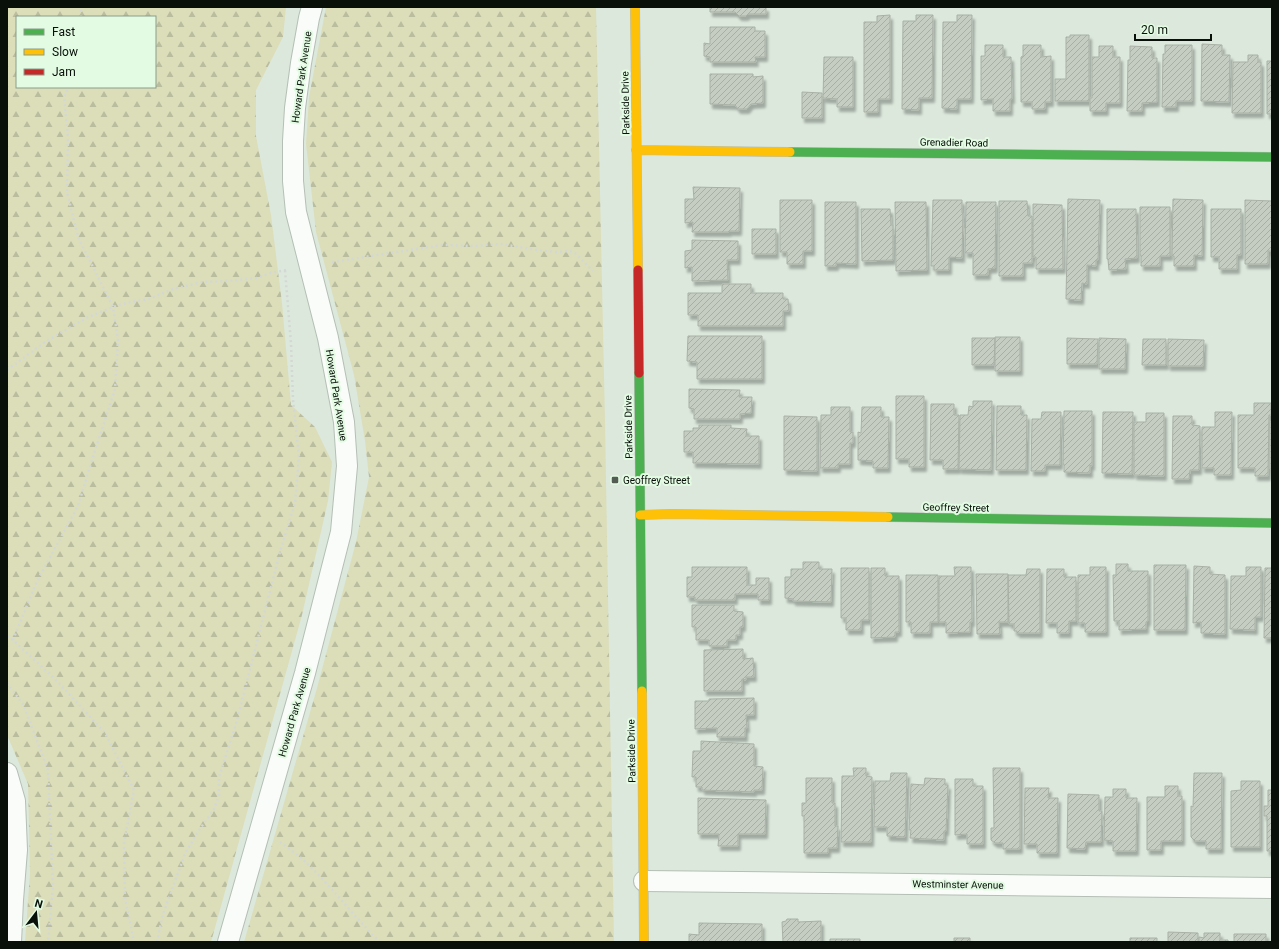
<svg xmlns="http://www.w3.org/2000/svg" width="1279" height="949" font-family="Roboto,sans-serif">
	<defs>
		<pattern id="forest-firs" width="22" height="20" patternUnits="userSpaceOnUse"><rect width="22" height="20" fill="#dcdeba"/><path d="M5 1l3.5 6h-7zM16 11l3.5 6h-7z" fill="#bbbd9f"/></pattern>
		<pattern id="building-hatch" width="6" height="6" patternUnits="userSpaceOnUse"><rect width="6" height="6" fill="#c5ccc2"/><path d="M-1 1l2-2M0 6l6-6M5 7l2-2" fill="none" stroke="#a8aea5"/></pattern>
		<filter id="shadow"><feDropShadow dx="2.5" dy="4.5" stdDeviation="1" flood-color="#0004"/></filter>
	</defs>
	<rect width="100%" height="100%" fill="#dce8dc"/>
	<path fill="url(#forest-firs)" fill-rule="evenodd" d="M 7,7 L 286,7 L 283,37 L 256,90 L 256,136 L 271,215 L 282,303 L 291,405 L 315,427 L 332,462 L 328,501 L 302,615 L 211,942 L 25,942 L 30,873 L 28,784 L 7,735 ZM 17,17 L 155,17 L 155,87 L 17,87 Z
		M 326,7 L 596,7 L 605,421 L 614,942 L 244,942 L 317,688 L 356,542 L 369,477 L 365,441 L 354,375 L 316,232 L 306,144 L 309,97 Z"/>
	<path fill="url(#building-hatch)" stroke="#a9b0a6" filter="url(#shadow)" d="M 710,7 L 766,7 L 766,14 L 748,14 L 746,16 L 739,16 L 735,12 L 710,12 Z
		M 890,15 L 890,99 L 878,99 L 878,112 L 864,112 L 864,22 L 877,22 L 877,16 Z
		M 916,15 L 933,15 L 932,98 L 919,98 L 919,110 L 902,109 L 903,21 L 916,21 Z
		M 957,15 L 972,15 L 971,99 L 957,99 L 957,109 L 942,108 L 943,22 L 957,22 Z
		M 710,27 L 755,27 L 755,31 L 765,31 L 765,57 L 755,57 L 756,62 L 710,62 L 710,57 L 704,56 L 704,43 L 710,44 Z
		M 1070,35 L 1089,35 L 1089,101 L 1055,101 L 1055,79 L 1066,79 L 1066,37 L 1070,37 Z
		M 1202,44 L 1222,45 L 1222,55 L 1230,55 L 1229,102 L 1201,101 Z
		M 985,45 L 1003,45 L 1003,57 L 1011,57 L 1012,99 L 1010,99 L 1010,111 L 993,111 L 993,99 L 981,100 L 981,56 L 985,56 Z
		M 1023,45 L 1041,45 L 1041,57 L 1051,56 L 1051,102 L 1045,102 L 1045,109 L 1032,109 L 1032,102 L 1021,102 L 1021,57 L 1023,56 Z
		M 1165,45 L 1192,45 L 1192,101 L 1176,101 L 1176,107 L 1162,107 L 1163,54 L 1165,54 Z
		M 1099,46 L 1113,46 L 1113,57 L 1120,57 L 1120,103 L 1106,103 L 1106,111 L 1090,111 L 1090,98 L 1092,98 L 1092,57 L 1099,57 Z
		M 1130,46 L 1152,47 L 1152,58 L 1157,58 L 1157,102 L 1142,103 L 1142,111 L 1127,111 L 1128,60 L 1130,60 Z
		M 1248,55 L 1258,55 L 1258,62 L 1261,62 L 1261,113 L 1232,113 L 1233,62 L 1248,62 Z
		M 824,57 L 853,57 L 853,107 L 837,107 L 837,99 L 823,98 Z
		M 1267,61 L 1272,61 L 1272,114 L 1267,114 Z
		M 710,74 L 753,74 L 753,77 L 763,76 L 763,103 L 751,104 L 747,109 L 738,109 L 735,105 L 710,104 Z
		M 802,92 L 822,93 L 822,118 L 802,118 Z
		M 693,187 L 740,188 L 739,231 L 729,231 L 729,232 L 692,232 L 693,222 L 685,223 L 685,199 L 694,199 Z
		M 1068,199 L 1100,200 L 1098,260 L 1096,260 L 1096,266 L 1087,265 L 1087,284 L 1082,283 L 1081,300 L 1066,299 Z
		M 1173,199 L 1203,200 L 1202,256 L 1194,255 L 1194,266 L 1174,266 L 1174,256 L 1172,256 Z
		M 780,200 L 812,200 L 812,251 L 803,251 L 803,264 L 787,264 L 787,252 L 780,252 Z
		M 933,200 L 962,200 L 962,213 L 963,213 L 962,258 L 949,257 L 949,270 L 934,270 L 934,266 L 931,266 Z
		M 1245,200 L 1272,201 L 1272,251 L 1268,251 L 1268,264 L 1245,264 Z
		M 999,201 L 1027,201 L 1028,216 L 1032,216 L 1032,263 L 1023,263 L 1023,276 L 999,276 Z
		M 825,202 L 856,202 L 856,264 L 836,263 L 836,266 L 825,266 Z
		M 895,202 L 926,202 L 927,270 L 896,271 Z
		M 966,202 L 996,202 L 995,268 L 988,269 L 988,275 L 973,275 L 973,253 L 965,253 Z
		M 1033,204 L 1062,205 L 1063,269 L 1036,269 L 1036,257 L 1033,257 Z
		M 1140,207 L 1170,207 L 1170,256 L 1160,256 L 1160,266 L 1141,266 L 1141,255 L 1140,255 Z
		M 861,209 L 890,209 L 891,225 L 893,225 L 893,260 L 862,261 Z
		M 1107,209 L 1136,209 L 1137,258 L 1125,259 L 1126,269 L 1109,270 L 1108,259 L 1107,259 Z
		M 1211,209 L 1241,209 L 1241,255 L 1237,255 L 1237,269 L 1219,269 L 1219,257 L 1211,257 Z
		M 752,229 L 776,229 L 776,254 L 752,254 Z
		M 692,240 L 738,241 L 738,260 L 727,260 L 728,280 L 692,281 L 692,267 L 685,268 L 685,251 L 692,250 Z
		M 722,284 L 751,284 L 751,293 L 783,293 L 783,299 L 788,299 L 789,311 L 783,311 L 783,326 L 698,326 L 698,315 L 688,315 L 688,293 L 722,293 Z
		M 688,336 L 762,336 L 762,379 L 697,379 L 697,362 L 687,361 Z
		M 995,337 L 1020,337 L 1020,371 L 995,371 Z
		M 972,338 L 995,338 L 994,365 L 972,365 Z
		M 1067,338 L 1098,339 L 1097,364 L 1067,364 Z
		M 1099,338 L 1126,339 L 1125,369 L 1099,369 Z
		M 1143,339 L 1166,339 L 1166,365 L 1142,365 Z
		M 1168,339 L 1204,340 L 1203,366 L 1168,366 Z
		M 689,389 L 740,390 L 739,397 L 752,397 L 751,413 L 740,414 L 740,419 L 694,419 L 694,409 L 689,408 Z
		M 896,396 L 924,396 L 924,467 L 909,467 L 909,459 L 896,459 Z
		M 973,401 L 992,401 L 991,470 L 959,469 L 960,415 L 968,415 L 969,406 L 973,407 Z
		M 1254,403 L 1271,403 L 1271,415 L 1269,415 L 1268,476 L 1255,476 L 1255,468 L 1238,468 L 1238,415 L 1254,415 Z
		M 931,404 L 954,404 L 954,415 L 959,415 L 958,469 L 943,469 L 943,460 L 930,460 Z
		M 997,406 L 1021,406 L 1021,415 L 1027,415 L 1026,470 L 996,470 Z
		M 831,407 L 850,407 L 850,432 L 853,432 L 853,443 L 850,443 L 850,464 L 838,464 L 838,468 L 820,468 L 821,415 L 831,415 Z
		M 862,407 L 881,407 L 881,417 L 889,417 L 888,468 L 873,468 L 873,461 L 858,460 L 858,432 L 861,433 Z
		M 1064,411 L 1092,411 L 1092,466 L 1090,465 L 1090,473 L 1064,472 L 1064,464 L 1063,464 Z
		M 1042,412 L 1061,412 L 1060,465 L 1045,465 L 1045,471 L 1031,471 L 1032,419 L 1041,419 Z
		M 1103,412 L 1133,412 L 1132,474 L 1102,473 Z
		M 1215,412 L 1232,412 L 1231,475 L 1214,475 L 1214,468 L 1202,468 L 1202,427 L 1215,427 Z
		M 1146,413 L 1164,413 L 1164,476 L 1134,475 L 1134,422 L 1146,422 Z
		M 784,416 L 817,417 L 817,471 L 784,470 Z
		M 1173,416 L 1192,416 L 1192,425 L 1200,426 L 1199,470 L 1190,470 L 1189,479 L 1172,479 Z
		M 1270,422 L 1272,422 L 1272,469 L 1270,469 Z
		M 699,425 L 731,425 L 731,428 L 747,429 L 746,436 L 759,436 L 759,464 L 693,463 L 693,452 L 684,452 L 684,431 L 693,431 L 693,428 L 699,428 Z
		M 803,562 L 819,562 L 819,569 L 832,569 L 831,602 L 793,601 L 793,599 L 785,598 L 785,577 L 791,577 L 791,569 L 803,569 Z
		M 1116,564 L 1128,564 L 1128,571 L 1148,571 L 1148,621 L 1146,622 L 1146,629 L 1119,630 L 1119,621 L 1114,621 L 1113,575 L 1116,575 Z
		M 1154,565 L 1186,565 L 1185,630 L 1154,630 Z
		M 1194,566 L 1210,567 L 1210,574 L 1225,575 L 1225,634 L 1201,633 L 1201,622 L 1193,623 Z
		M 692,567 L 747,567 L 747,585 L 756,585 L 756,578 L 769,578 L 769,600 L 758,600 L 758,594 L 735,594 L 735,600 L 695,600 L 695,597 L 687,597 L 687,577 L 692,577 Z
		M 954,567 L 971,567 L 972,622 L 970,622 L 970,632 L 946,633 L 946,622 L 939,622 L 939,576 L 955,576 Z
		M 1090,567 L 1106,567 L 1106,632 L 1085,632 L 1085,623 L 1078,623 L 1078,575 L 1090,575 Z
		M 1246,567 L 1261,567 L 1261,617 L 1255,617 L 1255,630 L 1230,629 L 1231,576 L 1246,576 Z
		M 841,568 L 869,568 L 869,620 L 861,620 L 861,630 L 846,630 L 846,618 L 841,618 Z
		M 871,568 L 885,568 L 885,576 L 899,576 L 899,632 L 895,632 L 895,637 L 871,638 Z
		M 1265,568 L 1272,568 L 1272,640 L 1271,638 L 1264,638 Z
		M 1027,569 L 1040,569 L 1040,633 L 1017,633 L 1017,631 L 1014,631 L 1014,624 L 1009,624 L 1008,575 L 1026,575 Z
		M 1047,569 L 1064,569 L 1064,577 L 1076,577 L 1076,621 L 1069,621 L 1069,633 L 1057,633 L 1057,623 L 1046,623 Z
		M 976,574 L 1008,574 L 1008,622 L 999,622 L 1000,634 L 977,634 Z
		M 906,575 L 938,575 L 938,622 L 930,622 L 930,633 L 911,633 L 911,622 L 906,622 Z
		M 692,605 L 734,605 L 734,611 L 743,612 L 743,627 L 740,627 L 740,635 L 736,635 L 736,640 L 727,640 L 727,646 L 709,646 L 709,640 L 696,640 L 696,627 L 692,627 Z
		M 743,649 L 743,659 L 753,658 L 754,677 L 746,677 L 746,680 L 742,679 L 742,691 L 704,691 L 704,650 Z
		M 754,698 L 754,715 L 746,715 L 747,728 L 745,728 L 745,737 L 717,737 L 717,728 L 695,729 L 695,701 L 709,701 L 709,699 Z
		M 701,741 L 754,744 L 754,766 L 763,767 L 762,790 L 754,790 L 754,792 L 702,790 L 702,787 L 696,787 L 696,777 L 692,777 L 693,751 L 701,751 Z
		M 853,768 L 866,768 L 866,776 L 872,777 L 871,842 L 841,842 L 842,776 L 854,776 Z
		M 993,768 L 1020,768 L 1020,849 L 1003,849 L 1003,843 L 995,843 L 991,840 L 991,828 L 994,828 Z
		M 891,773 L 907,773 L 905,837 L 887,836 L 887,827 L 874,827 L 875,781 L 890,781 Z
		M 1194,773 L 1222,773 L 1221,849 L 1206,849 L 1206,841 L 1195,841 L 1191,837 L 1191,806 L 1193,807 Z
		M 806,778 L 832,778 L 832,803 L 835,803 L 835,826 L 838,826 L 837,848 L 828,848 L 828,853 L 804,853 L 804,816 L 802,816 L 802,803 L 806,803 Z
		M 925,778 L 945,779 L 945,785 L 948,785 L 946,831 L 944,831 L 944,840 L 910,838 L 911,830 L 909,830 L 911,784 L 924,785 Z
		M 955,779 L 973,779 L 973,786 L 983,786 L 983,844 L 967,844 L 967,834 L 955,835 Z
		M 1241,781 L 1260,781 L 1260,847 L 1231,847 L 1231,791 L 1241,790 Z
		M 1165,786 L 1178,786 L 1178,796 L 1182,796 L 1182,841 L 1161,841 L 1161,850 L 1147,850 L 1147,797 L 1165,797 Z
		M 1025,788 L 1049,788 L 1048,798 L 1058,798 L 1057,853 L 1037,853 L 1037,844 L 1024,844 Z
		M 1113,789 L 1126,789 L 1126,798 L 1137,798 L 1136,851 L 1113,851 L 1113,841 L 1104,840 L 1105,797 L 1113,797 Z
		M 1268,790 L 1272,790 L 1272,851 L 1267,851 L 1267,816 L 1264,816 L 1264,806 L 1268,806 Z
		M 1068,794 L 1099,795 L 1099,811 L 1102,811 L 1101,842 L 1086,842 L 1085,849 L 1067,848 Z
		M 698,798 L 766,800 L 765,834 L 738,834 L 738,846 L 718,846 L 719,834 L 698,834 Z
		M 787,919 L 798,919 L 798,922 L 821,921 L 821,942 L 783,942 L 782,922 L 786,921 Z
		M 699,923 L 762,924 L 762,942 L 689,942 L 689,934 L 699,935 Z
		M 1168,932 L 1198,933 L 1198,942 L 1168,942 Z
		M 1204,933 L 1220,933 L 1220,940 L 1228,940 L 1228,942 L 1199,942 L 1199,937 L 1204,938 Z
		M 1234,934 L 1266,934 L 1266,942 L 1234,942 Z
		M 954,938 L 970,938 L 970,942 L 954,942 Z
		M 1130,938 L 1157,938 L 1157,942 L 1130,942 Z
		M 830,939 L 860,939 L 860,942 L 830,942 Z"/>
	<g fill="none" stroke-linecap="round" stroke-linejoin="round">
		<g stroke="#b5bfb5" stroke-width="22">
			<path id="street" d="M 7,773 L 15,801 L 17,850 L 13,900 L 11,942
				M 644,881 L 1272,888
				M 228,942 L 305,673 L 341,532 L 347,466 L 344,422 L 328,338 L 296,212 L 293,181 L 293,141 L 295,108 L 301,63 L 309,18 L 312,7"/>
		</g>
		<g stroke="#b5bfb5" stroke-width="10">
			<path id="fast" d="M 790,152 L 1272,157
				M 639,373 L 642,691
				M 888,517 L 1272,523"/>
		</g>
		<g stroke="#b5bfb5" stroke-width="10">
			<path id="slow" d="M 635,7 L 638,270
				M 636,150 L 790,152
				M 640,515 L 671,514 L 888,517
				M 642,691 L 644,942"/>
		</g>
		<g stroke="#b5bfb5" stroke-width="10">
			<path id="jam" d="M 638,270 L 639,373"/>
		</g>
		<path stroke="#d4d8d4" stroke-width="2.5" stroke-dasharray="2 3" stroke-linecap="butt" d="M 81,17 L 81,7
			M 332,262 L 442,245 L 473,246 L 501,244 L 537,250 L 556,252 L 569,251 L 575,253 L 593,271
			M 7,370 L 45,342 L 86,318 L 113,307 L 130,302 L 149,299 L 173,289 L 202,282 L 227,281 L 257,278 L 271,273 L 286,270
			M 7,636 L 13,640 L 57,681 L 105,733 L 134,790 L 124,843 L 125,898 L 134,942
			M 13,640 L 37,581 L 78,506 L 92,460 L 115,389 L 118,340 L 113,307 L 78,237 L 67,192 L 68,136 L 64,98 L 68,87
			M 7,683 L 23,704 L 48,770 L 53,886 L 48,942
			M 280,842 C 320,868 346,910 380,942
			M 157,942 L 163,914 L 185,854 L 199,830 L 213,811 L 219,796 L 219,777 L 236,724 L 281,548 L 295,503 L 299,457 L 293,400 L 291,343 L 285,270"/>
		<use href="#street" stroke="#fafcfa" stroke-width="20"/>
		<use href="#fast" stroke="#4caf50" stroke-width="9"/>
		<use href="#slow" stroke="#ffc107" stroke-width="9"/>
		<use href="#jam" stroke="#c62828" stroke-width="9"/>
	</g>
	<rect fill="#525c53" stroke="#e3fbe3" stroke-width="1.5" x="611" y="476" width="8" height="8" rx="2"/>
	<g text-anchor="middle" stroke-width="4" stroke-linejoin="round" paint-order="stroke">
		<g font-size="10" fill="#081009" stroke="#e3fbe3">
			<text transform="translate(301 77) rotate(-82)" y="4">Howard Park Avenue</text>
			<text transform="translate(625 103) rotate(-91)" y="4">Parkside Drive</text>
			<text transform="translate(954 142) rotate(1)" y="4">Grenadier Road</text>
			<text transform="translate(337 395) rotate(81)" y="4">Howard Park Avenue</text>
			<text transform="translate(628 427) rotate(-91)" y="4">Parkside Drive</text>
			<text transform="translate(956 507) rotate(1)" y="4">Geoffrey Street</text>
			<text transform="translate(294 712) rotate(-74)" y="4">Howard Park Avenue</text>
			<text transform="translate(631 751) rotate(-91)" y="4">Parkside Drive</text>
			<text transform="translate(958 884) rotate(1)" y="4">Westminster Avenue</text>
		</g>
		<g font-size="10" fill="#081009" stroke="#e3fbe3" text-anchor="start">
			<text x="623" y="484">Geoffrey Street</text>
		</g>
	</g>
	<rect width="1279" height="949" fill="none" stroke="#081009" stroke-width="16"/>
	<rect x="16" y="16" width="140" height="72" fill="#e3fbe3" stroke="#8b9d8c"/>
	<rect x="24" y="29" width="20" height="6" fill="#4caf50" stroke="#8b9d8c"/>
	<text x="52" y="36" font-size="12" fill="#081009">Fast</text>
	<rect x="24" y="49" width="20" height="6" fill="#ffc107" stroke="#8b9d8c"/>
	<text x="52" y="56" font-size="12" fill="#081009">Slow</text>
	<rect x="24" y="69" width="20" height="6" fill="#c62828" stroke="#8b9d8c"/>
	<text x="52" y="76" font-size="12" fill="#081009">Jam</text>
	<g transform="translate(36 913) rotate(16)" stroke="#e3fbe3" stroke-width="3" paint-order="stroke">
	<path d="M0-3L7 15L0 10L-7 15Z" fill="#081009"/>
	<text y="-6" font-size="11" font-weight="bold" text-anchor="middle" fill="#081009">N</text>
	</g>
	<path d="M1135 34v6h76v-6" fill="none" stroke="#081009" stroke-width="2"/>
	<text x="1141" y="34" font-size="12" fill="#081009" stroke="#e3fbe3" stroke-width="3" paint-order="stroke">20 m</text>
</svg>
